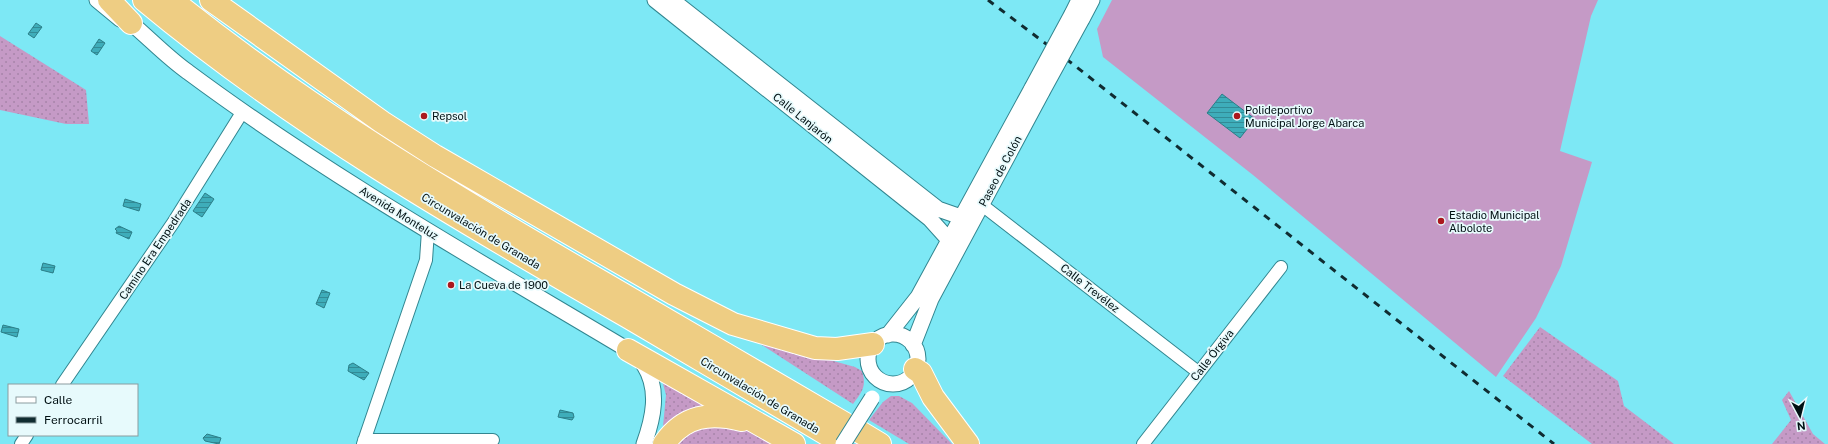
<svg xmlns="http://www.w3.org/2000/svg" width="1828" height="444" font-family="'Public Sans',sans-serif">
	<defs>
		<pattern id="grass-dots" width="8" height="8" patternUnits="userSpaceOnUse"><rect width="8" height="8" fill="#c59ac6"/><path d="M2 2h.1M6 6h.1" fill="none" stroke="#a784a9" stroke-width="1.8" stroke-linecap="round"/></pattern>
		<pattern id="water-rules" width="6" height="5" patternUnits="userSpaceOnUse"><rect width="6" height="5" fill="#3eadba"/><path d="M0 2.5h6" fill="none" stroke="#328b96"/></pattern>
	</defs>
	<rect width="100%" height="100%" fill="#7de8f5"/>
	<path fill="url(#grass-dots)" d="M 0,36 L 86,90 L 89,124 L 66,124 L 0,110 Z
		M 1540,327 L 1618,381 L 1624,406 L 1674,444 L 1592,444 L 1503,376 Z
		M 751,338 L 855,367 L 862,371 C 867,386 862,392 853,404 Z
		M 662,380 L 708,405 C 689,408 678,414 663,426 L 666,395 Z
		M 1789,391 L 1813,434 L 1825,444 L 1772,444 L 1791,420 L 1782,400 Z
		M 891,396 L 899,396 L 912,403 L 952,444 L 909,444 L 869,420 L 883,402 Z
		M 726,425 L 756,431 L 778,444 L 676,444 L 690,430 Z"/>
	<path fill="#c59ac6" d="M 1112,0 L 1598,0 L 1591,16 L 1560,151 L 1592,162 L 1561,266 L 1536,318 L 1496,377 L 1253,175 L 1103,57 L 1097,29 Z"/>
	<path fill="url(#water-rules)" stroke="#2b7e88" d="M 36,23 L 42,27 L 34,38 L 28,34 Z
		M 99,39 L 105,43 L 97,55 L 91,51 Z
		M 1222,94 L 1255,119 L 1240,138 L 1207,113 Z
		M 205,193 L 214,199 L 202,217 L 193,211 Z
		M 125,199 L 141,204 L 139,211 L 123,206 Z
		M 119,226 L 132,232 L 129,239 L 116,233 L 117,231 L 115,229 Z
		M 43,263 L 55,266 L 53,273 L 41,270 Z
		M 322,290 L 330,293 L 324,308 L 316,304 Z
		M 3,325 L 19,329 L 17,337 L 1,332 Z
		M 353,363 L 369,373 L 364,380 L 348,371 L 349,365 Z
		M 560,410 L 573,413 L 574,417 L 572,420 L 558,417 Z
		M 207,434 L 221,438 L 219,444 L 205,441 L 203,438 Z"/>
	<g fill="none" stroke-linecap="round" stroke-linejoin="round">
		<g stroke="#328690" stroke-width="14">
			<path id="minor" d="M 982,205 L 1198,372
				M 62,385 L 173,223 L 243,111
				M 364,440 L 493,440
				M 21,444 L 27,435
				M 363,444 L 426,260 L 428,231
				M 1143,444 L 1281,267"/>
		</g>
		<g stroke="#328690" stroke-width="17">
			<path id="tertiary" d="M 97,0 L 120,19 L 131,23 C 150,39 168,58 188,72 C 328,176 479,261 628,350 C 633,354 640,359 644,365 C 660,390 653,419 644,444
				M 655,0 L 930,219 L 948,239
				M 672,0 L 938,209 L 961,217
				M 1072,14 L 1079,0
				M 1082,19 L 1092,0
				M868 359a25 25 0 1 1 50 0a25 25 0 1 1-50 0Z
				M 888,335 L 918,297 L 1032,88
				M 913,345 L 931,299 L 1042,92"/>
		</g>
		<g stroke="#fff" stroke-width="24">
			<path id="motorway" d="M 109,0 L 131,23
				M 144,0 C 293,124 461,221 628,317 C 697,357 764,398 833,438
				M 172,0 C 306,108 454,196 602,282 C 683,329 763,376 844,423
				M 211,0 L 382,122 L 435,156 L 674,294 L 733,324 L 815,348 L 837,349 L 873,344
				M 628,350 L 794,444
				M 915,369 L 921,373 L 933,397 L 968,444
				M 860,432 L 880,444
				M 664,444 C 684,415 710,412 742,420"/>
		</g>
		<use href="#minor" stroke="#fff" stroke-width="12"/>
		<use href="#tertiary" stroke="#fff" stroke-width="15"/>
		<use href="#motorway" stroke="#eecd83" stroke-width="22"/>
		<path stroke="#102c31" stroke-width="3" stroke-dasharray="7 7" stroke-linecap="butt" d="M 988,0 L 1074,65 L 1554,444"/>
		<g stroke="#328690" stroke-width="17" stroke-linecap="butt">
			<path id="tertiary-bridge" d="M 1032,88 L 1072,14
				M 1042,92 L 1082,19
				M 843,444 L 872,398"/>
		</g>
		<use href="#tertiary-bridge" stroke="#fff" stroke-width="15"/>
	</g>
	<g fill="#ab171d" stroke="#e7fafc" stroke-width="1.5">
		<circle cx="424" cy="116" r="4"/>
		<circle cx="1237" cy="116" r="4"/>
		<circle cx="1441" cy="221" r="4"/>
		<circle cx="451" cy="285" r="4"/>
	</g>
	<g text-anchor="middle" stroke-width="3.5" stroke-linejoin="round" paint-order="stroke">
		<g font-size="11" fill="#001013" stroke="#e7fafc" text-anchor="start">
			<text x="1245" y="114">Polideportivo<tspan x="1245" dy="13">Municipal Jorge Abarca</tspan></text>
			<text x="432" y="120">Repsol</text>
			<text x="1449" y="219">Estadio Municipal<tspan x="1449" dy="13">Albolote</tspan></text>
			<text x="459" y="289">La Cueva de 1900</text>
		</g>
		<g font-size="11" fill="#001013" stroke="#e7fafc">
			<text transform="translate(803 118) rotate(39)" y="4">Calle Lanjarón</text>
			<text transform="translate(1000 171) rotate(-62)" y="4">Paseo de Colón</text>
			<text transform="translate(399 213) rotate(32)" y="4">Avenida Monteluz</text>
			<text transform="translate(481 231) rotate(31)" y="4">Circunvalación de Granada</text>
			<text transform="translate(155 249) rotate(-56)" y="4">Camino Era Empedrada</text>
			<text transform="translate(1090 288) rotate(38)" y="4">Calle Trevélez</text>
			<text transform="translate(1212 355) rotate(-52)" y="4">Calle Órgiva</text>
			<text transform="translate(760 395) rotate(31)" y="4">Circunvalación de Granada</text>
		</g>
	</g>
	<rect x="8" y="384" width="130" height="52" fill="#e7fafc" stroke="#8b9c9f"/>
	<rect x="16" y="397" width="20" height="6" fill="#ffffff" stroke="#8b9c9f"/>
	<text x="44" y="404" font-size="12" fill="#001013">Calle</text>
	<rect x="16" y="417" width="20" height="6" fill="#102c31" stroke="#8b9c9f"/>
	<text x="44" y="424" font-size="12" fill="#001013">Ferrocarril</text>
	<g transform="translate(1800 416) rotate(173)" stroke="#e7fafc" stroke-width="3" paint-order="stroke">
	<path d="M0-3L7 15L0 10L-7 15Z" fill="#001013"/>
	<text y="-6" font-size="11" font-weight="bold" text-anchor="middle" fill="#001013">N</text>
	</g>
</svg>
